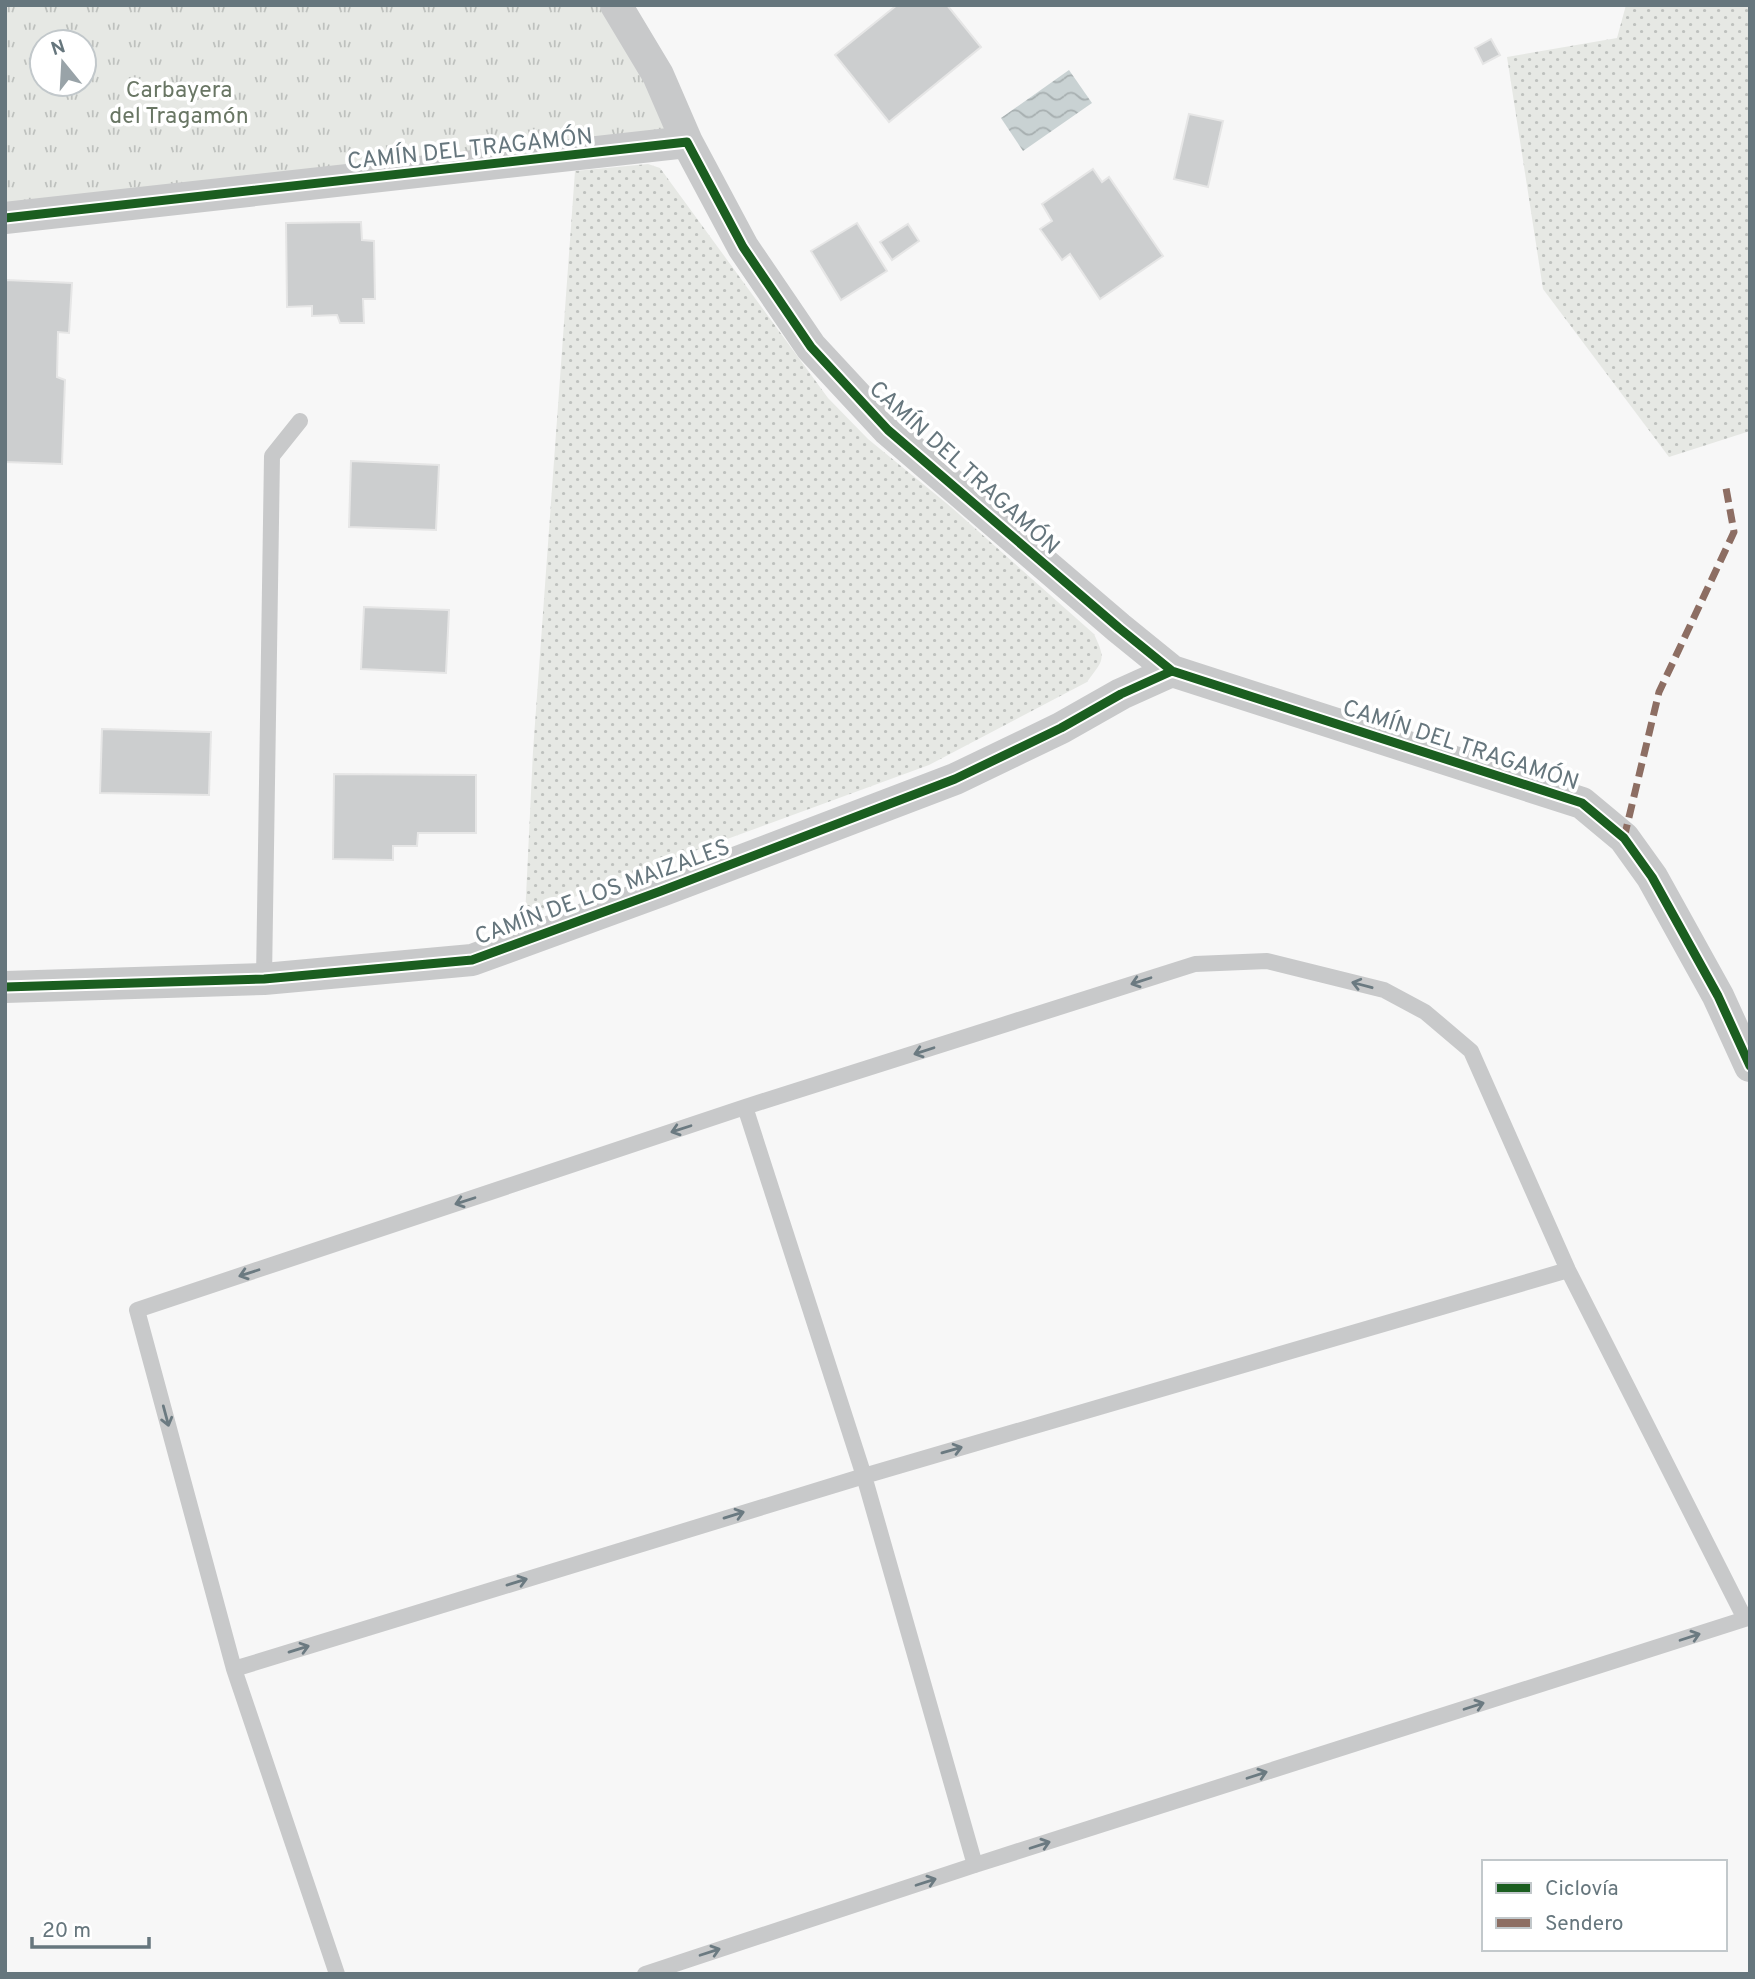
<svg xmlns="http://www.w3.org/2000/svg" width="1755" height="1979" font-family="Overpass,sans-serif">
	<defs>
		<pattern id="grass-dots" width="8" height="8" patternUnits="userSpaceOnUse" patternTransform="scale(1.75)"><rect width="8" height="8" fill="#e6e8e4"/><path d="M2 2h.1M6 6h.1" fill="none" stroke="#bec1be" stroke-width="1.8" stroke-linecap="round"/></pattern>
		<pattern id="park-tufts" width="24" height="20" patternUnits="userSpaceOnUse" patternTransform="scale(1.75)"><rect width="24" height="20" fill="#e6e8e4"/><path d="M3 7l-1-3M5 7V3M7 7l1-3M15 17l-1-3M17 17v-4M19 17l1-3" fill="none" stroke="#bec1be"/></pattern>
		<pattern id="water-waves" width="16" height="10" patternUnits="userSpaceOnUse" patternTransform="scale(1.75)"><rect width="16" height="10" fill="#c9d2d3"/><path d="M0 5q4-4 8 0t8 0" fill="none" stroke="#a7afb0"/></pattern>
	</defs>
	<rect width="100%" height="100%" fill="#f7f7f7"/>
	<path fill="url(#grass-dots)" d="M 1626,5 L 1750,5 L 1750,431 L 1669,457 L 1543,289 L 1507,57 L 1617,38 Z
		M 648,164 L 660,168 L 828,398 L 868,439 L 951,507 L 1094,634 C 1106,660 1104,659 1087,682 L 929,765 L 629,875 L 525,917 L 533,751 L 575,171 Z"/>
	<path fill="url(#park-tufts)" fill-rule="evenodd" d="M 5,5 L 616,5 L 687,142 L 5,218 ZM 42,42 L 84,42 L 84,84 L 42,84 Z"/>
	<path fill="url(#water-waves)" d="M 1069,70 L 1092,103 L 1023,151 L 1001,118 Z"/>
	<path fill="#cccecf" stroke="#e6e6e6" stroke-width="2" d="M 897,5 L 947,5 L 981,47 L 889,122 L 835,55 Z
		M 1491,39 L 1500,55 L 1483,64 L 1475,48 Z
		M 1189,114 L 1223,121 L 1208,187 L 1174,179 Z
		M 1093,169 L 1102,182 L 1109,177 L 1163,256 L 1100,299 L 1070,254 L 1062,260 L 1040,229 L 1052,221 L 1042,204 Z
		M 361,222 L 362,240 L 374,241 L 375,299 L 363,299 L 364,323 L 340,323 L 337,315 L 312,316 L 312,306 L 287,307 L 286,223 Z
		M 857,223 L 887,271 L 841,300 L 811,251 Z
		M 908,224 L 919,241 L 892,260 L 880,242 Z
		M 6,280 L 72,283 L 69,333 L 58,332 L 57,377 L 65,380 L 62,464 L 5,462 Z
		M 351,461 L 439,465 L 436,530 L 349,527 Z
		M 364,607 L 449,610 L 446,673 L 361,669 Z
		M 102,729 L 211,732 L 209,795 L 100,793 Z
		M 334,774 L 476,775 L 476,833 L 418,833 L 417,846 L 393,846 L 393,860 L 333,859 Z"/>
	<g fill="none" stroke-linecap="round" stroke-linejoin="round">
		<path stroke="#c8c9ca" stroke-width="16" d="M 264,979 L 272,456 L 300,421
			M 745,1107 L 864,1476 L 975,1865
			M 234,1669 L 864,1476 L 1568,1270
			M 337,1974 L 234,1669 L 137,1310 L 745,1107 L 1195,964 L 1267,961 L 1384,990 L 1425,1012 L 1471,1051 L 1568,1270 L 1745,1619 L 975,1865 L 645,1974"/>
		<path stroke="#c8c9ca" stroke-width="32" d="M 616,5 L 658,75 L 687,142 L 743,247 L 811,347 L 888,430 L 1119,628 L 1172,671 L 1582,803 L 1624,838 L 1652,877 L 1718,996 L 1750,1066
			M 5,218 L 687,142
			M 5,987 L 264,979 L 472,960 L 661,891 L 955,779 L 1061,728 L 1121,694 L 1172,671"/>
		<path stroke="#8d6e63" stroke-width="7" stroke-dasharray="14 7" stroke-linecap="butt" d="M 1624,838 L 1659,692 L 1734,532 L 1726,488"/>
		<g stroke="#fff" stroke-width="13">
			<path id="cycleway" d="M 5,218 L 687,142 L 743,247 L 811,347 L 888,430 L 1119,628 L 1172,671 L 1582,803 L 1624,838 L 1652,877 L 1718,996 L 1750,1066
				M 5,987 L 264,979 L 472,960 L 661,891 L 955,779 L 1061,728 L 1121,694 L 1172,671"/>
		</g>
		<use href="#cycleway" stroke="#1b5e20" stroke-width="9"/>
	</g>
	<defs><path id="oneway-shaft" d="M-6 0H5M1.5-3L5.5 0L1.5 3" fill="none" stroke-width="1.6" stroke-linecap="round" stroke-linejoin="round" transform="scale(1.75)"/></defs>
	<g stroke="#6b7a81">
		<use href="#oneway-shaft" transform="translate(1141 981) rotate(162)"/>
		<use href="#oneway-shaft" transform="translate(1362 985) rotate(-165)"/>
		<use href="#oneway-shaft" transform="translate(924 1051) rotate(162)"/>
		<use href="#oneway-shaft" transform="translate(681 1129) rotate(162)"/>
		<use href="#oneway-shaft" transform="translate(465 1201) rotate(162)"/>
		<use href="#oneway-shaft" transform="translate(249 1273) rotate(162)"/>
		<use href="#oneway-shaft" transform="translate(166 1416) rotate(75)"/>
		<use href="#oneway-shaft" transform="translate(952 1450) rotate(-16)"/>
		<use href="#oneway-shaft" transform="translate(734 1515) rotate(-17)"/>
		<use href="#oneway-shaft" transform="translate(517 1582) rotate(-17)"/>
		<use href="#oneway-shaft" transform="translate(1690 1637) rotate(-18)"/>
		<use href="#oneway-shaft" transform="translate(299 1649) rotate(-17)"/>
		<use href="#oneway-shaft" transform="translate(1474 1706) rotate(-18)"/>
		<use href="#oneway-shaft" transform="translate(1257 1775) rotate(-18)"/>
		<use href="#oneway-shaft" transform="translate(1040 1845) rotate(-18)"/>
		<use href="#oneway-shaft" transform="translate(926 1882) rotate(-18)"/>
		<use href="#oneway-shaft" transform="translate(710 1952) rotate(-18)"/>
	</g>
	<g text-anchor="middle" stroke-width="7" stroke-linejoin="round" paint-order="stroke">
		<g font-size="23" fill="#697664" stroke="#fff">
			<text x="179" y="97">Carbayera<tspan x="179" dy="26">del Tragamón</tspan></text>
		</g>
		<g font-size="23" fill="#66767d" stroke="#fff">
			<text transform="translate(470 148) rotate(-6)" y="8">CAMÍN DEL TRAGAMÓN</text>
			<text transform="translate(965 467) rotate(42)" y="8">CAMÍN DEL TRAGAMÓN</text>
			<text transform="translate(1461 744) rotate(18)" y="8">CAMÍN DEL TRAGAMÓN</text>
			<text transform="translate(602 891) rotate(-20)" y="8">CAMÍN DE LOS MAIZALES</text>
		</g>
	</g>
	<rect width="1755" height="1979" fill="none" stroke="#66767d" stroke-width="14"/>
	<rect x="1482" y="1860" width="245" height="91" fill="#ffffff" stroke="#c2c8cb" stroke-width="2"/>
	<rect x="1496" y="1883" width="35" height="10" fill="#1b5e20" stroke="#c2c8cb" stroke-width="2"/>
	<text x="1545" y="1895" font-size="21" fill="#66767d">Ciclovía</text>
	<rect x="1496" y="1918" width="35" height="10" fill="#8d6e63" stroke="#c2c8cb" stroke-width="2"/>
	<text x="1545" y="1930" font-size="21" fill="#66767d">Sendero</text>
	<g transform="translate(63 63) rotate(342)"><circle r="33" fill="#ffffff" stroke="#c2c8cb" stroke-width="2"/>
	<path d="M0-5L12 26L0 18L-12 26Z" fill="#99a3a8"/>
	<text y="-10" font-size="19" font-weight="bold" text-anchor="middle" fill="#66767d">N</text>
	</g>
	<path d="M32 1937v10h117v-10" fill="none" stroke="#66767d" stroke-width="3.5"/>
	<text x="42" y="1937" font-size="21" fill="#66767d" stroke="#ffffff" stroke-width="5" paint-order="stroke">20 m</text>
</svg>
